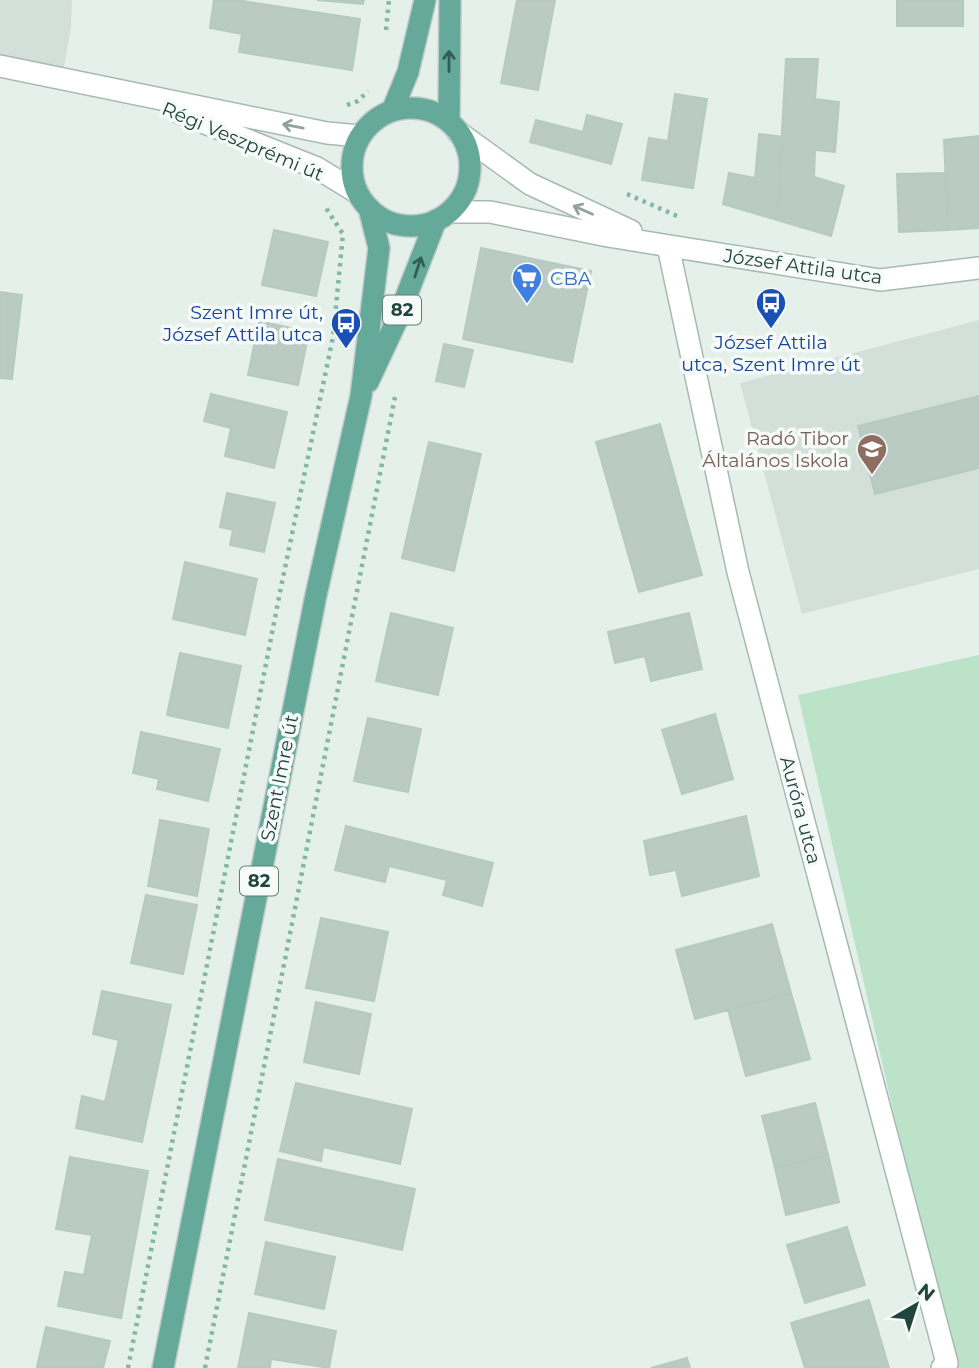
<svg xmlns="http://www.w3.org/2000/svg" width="979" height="1368" font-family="Montserrat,sans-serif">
	<rect width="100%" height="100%" fill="#e5f0eb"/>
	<path fill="#d3e0da" d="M 0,0 L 72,0 L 71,27 L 62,78 L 0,66 Z
		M 979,320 L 979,569 L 802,614 L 740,383 Z"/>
	<path fill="#bce2c8" d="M 979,655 L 979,1368 L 952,1368 L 798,695 Z"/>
	<path fill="#bacbc4" stroke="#b6cac3" stroke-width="2" d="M 214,0 L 236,0 L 360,19 L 352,70 L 239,52 L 242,34 L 210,28 Z
		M 317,0 L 364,0 L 363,4 Z
		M 517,0 L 555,0 L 538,90 L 501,83 Z
		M 897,0 L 963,0 L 963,26 L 897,26 Z
		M 786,59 L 818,59 L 815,99 L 839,102 L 835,152 L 815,150 L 814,177 L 844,186 L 831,236 L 777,220 Z
		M 675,94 L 707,99 L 693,188 L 642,180 L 649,138 L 668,141 Z
		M 587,115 L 622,124 L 611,164 L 530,142 L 536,120 L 583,132 Z
		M 759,134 L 784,137 L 777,220 L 723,204 L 729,173 L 755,178 Z
		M 979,136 L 979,228 L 948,230 L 944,140 Z
		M 946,173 L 948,230 L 899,232 L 897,174 Z
		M 274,230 L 328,242 L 316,296 L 262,285 Z
		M 481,248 L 591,271 L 572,362 L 463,339 Z
		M 0,292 L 22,295 L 12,379 L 0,378 Z
		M 259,321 L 309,332 L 298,385 L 248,375 Z
		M 444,344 L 473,350 L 464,387 L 436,381 Z
		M 211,394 L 287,412 L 274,468 L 225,456 L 231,428 L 204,421 Z
		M 979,396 L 979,468 L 875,494 L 858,426 Z
		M 660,424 L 702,575 L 639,592 L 596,442 Z
		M 429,442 L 481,454 L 454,571 L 402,558 Z
		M 227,493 L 275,503 L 264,552 L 230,545 L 233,530 L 220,527 Z
		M 185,562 L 257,579 L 245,635 L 173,619 Z
		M 391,613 L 453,628 L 438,695 L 376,681 Z
		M 689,613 L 702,669 L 651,681 L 645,656 L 615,663 L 608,632 Z
		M 180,653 L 241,666 L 228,728 L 167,715 Z
		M 715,714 L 733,779 L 682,794 L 662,730 Z
		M 368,718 L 421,729 L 408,792 L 354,781 Z
		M 141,732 L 220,749 L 208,801 L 157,789 L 159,779 L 133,773 Z
		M 746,816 L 759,876 L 682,896 L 676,870 L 650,875 L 644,841 Z
		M 160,820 L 209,829 L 197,896 L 148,886 Z
		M 346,826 L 493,863 L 482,906 L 443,895 L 447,880 L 389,866 L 385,882 L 335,870 Z
		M 146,895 L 197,905 L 183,974 L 131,963 Z
		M 321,918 L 388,932 L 374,1001 L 306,988 Z
		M 772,924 L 791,993 L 695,1019 L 676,950 Z
		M 102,991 L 171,1005 L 142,1142 L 76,1128 L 82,1096 L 105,1102 L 119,1040 L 93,1034 Z
		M 791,993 L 810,1059 L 746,1076 L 728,1010 Z
		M 316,1002 L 371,1014 L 359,1074 L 304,1062 Z
		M 296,1083 L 412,1109 L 400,1164 L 323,1147 L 321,1161 L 280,1151 Z
		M 815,1103 L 828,1155 L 775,1168 L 762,1116 Z
		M 828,1155 L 839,1202 L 786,1215 L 775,1168 Z
		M 70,1157 L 148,1171 L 121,1318 L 58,1306 L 65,1272 L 84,1275 L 92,1235 L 56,1229 Z
		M 278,1159 L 415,1189 L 402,1250 L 265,1220 Z
		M 847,1227 L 865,1285 L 805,1303 L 787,1245 Z
		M 266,1242 L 335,1257 L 324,1309 L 255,1294 Z
		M 869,1300 L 889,1368 L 805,1368 L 791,1323 Z
		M 249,1313 L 336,1331 L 329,1368 L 271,1359 L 270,1368 L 238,1368 Z
		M 46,1327 L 110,1341 L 103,1368 L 37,1367 Z
		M 687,1358 L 690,1368 L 651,1368 Z"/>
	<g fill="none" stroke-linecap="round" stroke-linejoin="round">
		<g stroke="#a6b9b3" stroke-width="24">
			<path id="minor" d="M 0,66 L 327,133 L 360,136
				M 180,113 L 317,168 L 358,193
				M 668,246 L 738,572 L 947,1363 L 942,1368"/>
		</g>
		<g stroke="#a6b9b3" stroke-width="24">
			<path id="tertiary" d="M 458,132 L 530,184 L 631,231
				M 450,212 L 490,212 L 608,236 L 880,280 L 979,268"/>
		</g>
		<g stroke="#c1cbc8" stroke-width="24">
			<path id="primary" d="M352 167a59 59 0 1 1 118 0a59 59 0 1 1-118 0Z
				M 392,111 L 408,72 L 425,0
				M 449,122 L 450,0
				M 368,382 L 397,320 L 436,220
				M 163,1368 L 316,595 L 361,396 L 379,248 L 369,208"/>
		</g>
		<path stroke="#82b6a8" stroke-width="4.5" stroke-dasharray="3.5 5" stroke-linecap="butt" d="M 386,30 L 389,0
			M 347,105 L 358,101 L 368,91
			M 627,194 L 677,216
			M 128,1368 L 281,587 L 333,337 L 343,234 L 326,208
			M 205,1368 L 395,397"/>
		<use href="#minor" stroke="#fff" stroke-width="21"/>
		<use href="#tertiary" stroke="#fff" stroke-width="21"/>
		<use href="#primary" stroke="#65a99a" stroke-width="21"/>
	</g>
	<defs><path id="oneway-shaft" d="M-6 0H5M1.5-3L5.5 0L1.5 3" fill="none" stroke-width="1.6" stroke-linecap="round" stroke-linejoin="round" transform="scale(1.75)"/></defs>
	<g stroke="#325d54">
		<use href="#oneway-shaft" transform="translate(449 61) rotate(-90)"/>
		<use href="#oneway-shaft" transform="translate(418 267) rotate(-72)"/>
	</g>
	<g stroke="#90a29e">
		<use href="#oneway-shaft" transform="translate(293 126) rotate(-169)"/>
		<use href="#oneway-shaft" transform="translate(583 210) rotate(-156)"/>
	</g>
	<defs>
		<g id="supermarket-pin" transform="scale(1.575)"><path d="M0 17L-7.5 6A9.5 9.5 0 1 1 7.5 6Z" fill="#3f7fe0" stroke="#f6fbf9"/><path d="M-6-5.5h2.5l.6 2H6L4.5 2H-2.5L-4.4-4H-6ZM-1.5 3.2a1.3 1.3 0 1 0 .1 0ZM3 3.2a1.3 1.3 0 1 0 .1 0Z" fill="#fff"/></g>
		<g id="bus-pin" transform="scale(1.575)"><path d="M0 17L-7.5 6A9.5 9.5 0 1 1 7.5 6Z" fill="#1a4fb4" stroke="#f6fbf9"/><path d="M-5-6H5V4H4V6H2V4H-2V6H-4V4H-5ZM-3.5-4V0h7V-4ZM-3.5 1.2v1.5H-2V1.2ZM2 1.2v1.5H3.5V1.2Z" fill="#fff"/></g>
		<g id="school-pin" transform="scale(1.575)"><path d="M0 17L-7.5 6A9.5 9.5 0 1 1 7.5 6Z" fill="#8d6e63" stroke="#f6fbf9"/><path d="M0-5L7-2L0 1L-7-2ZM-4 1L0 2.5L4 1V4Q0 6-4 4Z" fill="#fff"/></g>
	</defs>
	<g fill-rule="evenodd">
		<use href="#supermarket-pin" x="527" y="278"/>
		<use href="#bus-pin" x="771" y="303"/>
		<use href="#bus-pin" x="346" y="323"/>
		<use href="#school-pin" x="872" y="449"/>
	</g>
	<g text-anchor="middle" stroke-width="7" stroke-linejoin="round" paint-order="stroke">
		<g fill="#f6fbf9" stroke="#617b75" stroke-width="2">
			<rect x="383" y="295.5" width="38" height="29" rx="5"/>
			<rect x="240" y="866.5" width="38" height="29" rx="5"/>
		</g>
		<g font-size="18" font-weight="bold" fill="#21443c">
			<text x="402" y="316">82</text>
			<text x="259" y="887">82</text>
		</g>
		<g font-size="19" fill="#21443c" stroke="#f6fbf9">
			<text transform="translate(243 141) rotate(23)" y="7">Régi Veszprémi út</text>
			<text transform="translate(803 266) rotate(8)" y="7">József Attila utca</text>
			<text transform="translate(279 778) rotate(-79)" y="7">Szent Imre út</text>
			<text transform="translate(801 810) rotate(75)" y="7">Auróra utca</text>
		</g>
		<g font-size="19" fill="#366cbe" stroke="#f6fbf9" text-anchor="start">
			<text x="550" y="285">CBA</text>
		</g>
		<g font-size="19" fill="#164399" stroke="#f6fbf9" text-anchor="end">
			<text x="323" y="319">Szent Imre út,<tspan x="323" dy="22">József Attila utca</tspan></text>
			<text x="771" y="349" text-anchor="middle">József Attila<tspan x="771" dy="22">utca, Szent Imre út</tspan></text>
		</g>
		<g font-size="19" fill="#785e54" stroke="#f6fbf9" text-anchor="end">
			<text x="849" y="445">Radó Tibor<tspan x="849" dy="22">Általános Iskola</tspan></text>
		</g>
	</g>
	<g transform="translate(916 1305) rotate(39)" stroke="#f6fbf9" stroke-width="5" paint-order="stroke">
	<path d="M0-5L12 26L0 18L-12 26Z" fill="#21443c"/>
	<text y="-10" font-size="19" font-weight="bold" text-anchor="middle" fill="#21443c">N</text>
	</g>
</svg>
